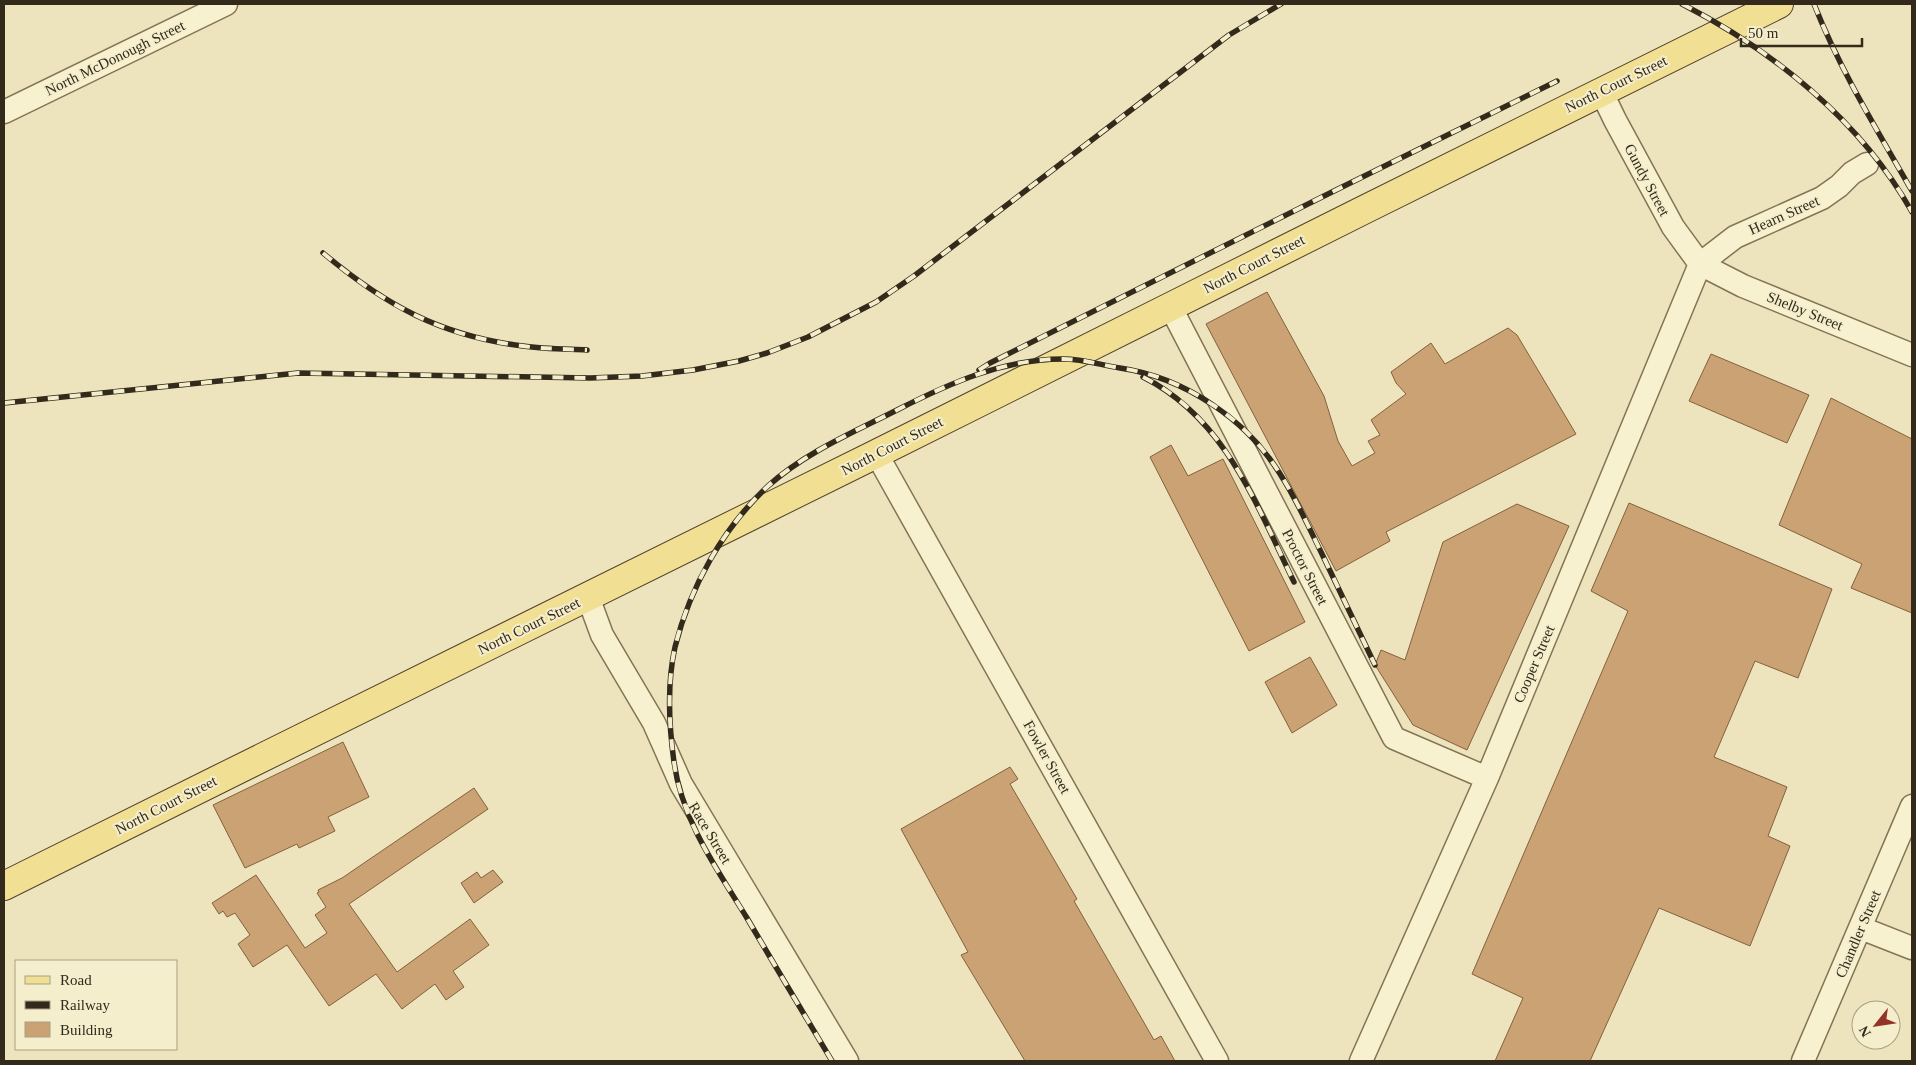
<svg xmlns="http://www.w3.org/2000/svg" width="1916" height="1065" font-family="'Times New Roman',serif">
	<rect width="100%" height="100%" fill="#ede4bd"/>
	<path fill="#cba273" stroke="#83613d" d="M 1267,292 L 1324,396 L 1338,441 L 1352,466 L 1375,453 L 1368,441 L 1380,435 L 1371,420 L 1406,394 L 1396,383 L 1391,372 L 1431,343 L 1445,364 L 1508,328 L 1517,335 L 1576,434 L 1386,532 L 1390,541 L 1336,571 L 1206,324 Z
		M 1711,354 L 1809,395 L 1787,443 L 1689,401 Z
		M 1831,398 L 1912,439 L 1912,613 L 1851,588 L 1862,564 L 1779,525 Z
		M 1171,445 L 1188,476 L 1223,459 L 1305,622 L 1249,651 L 1150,457 Z
		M 1629,503 L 1832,589 L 1798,678 L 1755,661 L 1714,757 L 1787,787 L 1768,836 L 1790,846 L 1750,946 L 1659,908 L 1590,1061 L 1495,1061 L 1523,998 L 1472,974 L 1628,611 L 1591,591 Z
		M 1517,504 L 1569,526 L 1467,750 L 1413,725 L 1375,665 L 1381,650 L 1405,660 L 1443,542 Z
		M 1310,657 L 1337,705 L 1292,733 L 1265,682 Z
		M 343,742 L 369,797 L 328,817 L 335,831 L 299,848 L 297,844 L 245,868 L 213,805 Z
		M 1010,767 L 1018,779 L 1010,784 L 1077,899 L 1074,901 L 1154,1040 L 1161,1036 L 1175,1061 L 1025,1061 L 961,955 L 968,952 L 901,829 Z
		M 474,788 L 488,809 L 349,904 L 397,972 L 470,919 L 489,945 L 453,971 L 464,987 L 446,1000 L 435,984 L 402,1009 L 376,974 L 329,1006 L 287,945 L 253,967 L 238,944 L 250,935 L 235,913 L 227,917 L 223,911 L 219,914 L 212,903 L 256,875 L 305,948 L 327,933 L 315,915 L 326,907 L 317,893 L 319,892 L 318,890 L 342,878 Z
		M 493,870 L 503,882 L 474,903 L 461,883 L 477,872 L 481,878 Z"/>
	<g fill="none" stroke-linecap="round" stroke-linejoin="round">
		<g stroke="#847456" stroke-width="25">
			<path id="minor" d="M 1601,91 L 1615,120 L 1673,227 L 1700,264 L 1743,286 L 1912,355
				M 4,112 L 226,4
				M 1170,306 L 1394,738 L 1487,778
				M 876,453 L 1217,1061
				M 588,597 L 602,635 L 654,723 L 681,784 L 847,1061
				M 1861,928 L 1912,948
				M 1361,1061 L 1487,778 L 1700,264 L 1735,237 L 1822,198 L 1839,186 L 1852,173 L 1867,164
				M 1803,1061 L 1912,806"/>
		</g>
		<g stroke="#51422b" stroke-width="30">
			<path id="major" d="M 4,886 C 292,742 581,601 870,457 C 1173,306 1475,153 1779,4"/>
		</g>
		<use href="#minor" stroke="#f8f1cf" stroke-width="22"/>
		<use href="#major" stroke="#f1df93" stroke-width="28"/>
		<g stroke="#332a1b" stroke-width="5.5">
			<path id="rail" d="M 1682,4 C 1774,51 1861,121 1912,212
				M 1814,4 C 1840,70 1877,130 1912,191
				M 323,253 C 385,305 441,336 523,346 C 544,349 566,349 587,350
				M 979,370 L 990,363 L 1336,190 L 1557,81
				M 1143,377 C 1225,418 1256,504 1294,582
				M 4,403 L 298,373 L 590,378 L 642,376 L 693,370 L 739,361 L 767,353 L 808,337 L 876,302 L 914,276 L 1229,35 L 1281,4
				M 832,1061 C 804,1014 775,966 747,918 C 717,869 682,821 674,762 C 669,726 667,683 675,647 C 690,587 723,528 768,486 C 806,452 854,432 899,409 C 950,383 1004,359 1063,359 C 1083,359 1101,365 1120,368 C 1154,373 1185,386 1213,405 C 1272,444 1292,493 1322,554 C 1340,591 1357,628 1375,665"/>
		</g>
		<use href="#rail" stroke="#f4eecc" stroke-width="4" stroke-dasharray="11" stroke-linecap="butt"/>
	</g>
	<g text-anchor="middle" stroke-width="4" stroke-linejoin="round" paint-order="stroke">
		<g font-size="15" fill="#332a1b" stroke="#f4eecc">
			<text transform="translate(115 58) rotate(-26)" y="5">North McDonough Street</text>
			<text transform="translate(1616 84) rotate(-26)" y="5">North Court Street</text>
			<text transform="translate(1647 180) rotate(62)" y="5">Gundy Street</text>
			<text transform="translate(1784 215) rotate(-24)" y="5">Hearn Street</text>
			<text transform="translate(1254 264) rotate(-27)" y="5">North Court Street</text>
			<text transform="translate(1805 311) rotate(22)" y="5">Shelby Street</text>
			<text transform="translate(892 446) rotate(-27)" y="5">North Court Street</text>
			<text transform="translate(1305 567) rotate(63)" y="5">Proctor Street</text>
			<text transform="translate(529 626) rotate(-26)" y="5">North Court Street</text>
			<text transform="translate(1534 664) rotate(-67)" y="5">Cooper Street</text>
			<text transform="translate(1047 757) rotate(61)" y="5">Fowler Street</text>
			<text transform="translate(166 805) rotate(-27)" y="5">North Court Street</text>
			<text transform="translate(710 833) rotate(59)" y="5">Race Street</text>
			<text transform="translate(1858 934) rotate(-67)" y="5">Chandler Street</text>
		</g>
	</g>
	<rect width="1916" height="1065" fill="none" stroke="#332a1b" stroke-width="10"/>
	<rect x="15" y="960" width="162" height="90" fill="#f4eecc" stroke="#a7a085"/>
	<rect x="25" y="976" width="25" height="8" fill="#f1df93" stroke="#a7a085"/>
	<text x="60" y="985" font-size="15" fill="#332a1b">Road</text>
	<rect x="25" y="1001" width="25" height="8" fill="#332a1b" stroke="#a7a085"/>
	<text x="60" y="1010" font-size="15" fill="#332a1b">Railway</text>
	<rect x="25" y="1022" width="25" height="15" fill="#cba273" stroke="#a7a085"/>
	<text x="60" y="1035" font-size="15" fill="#332a1b">Building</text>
	<g transform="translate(1876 1025) rotate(240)"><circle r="24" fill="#f4eecc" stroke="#a7a085"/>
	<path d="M0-4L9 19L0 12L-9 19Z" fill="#923427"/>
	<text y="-8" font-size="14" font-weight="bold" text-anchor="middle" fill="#332a1b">N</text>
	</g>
	<path d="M1741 38v8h121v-8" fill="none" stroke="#332a1b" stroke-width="2.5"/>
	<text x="1748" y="38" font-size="15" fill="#332a1b" stroke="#f4eecc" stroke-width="4" paint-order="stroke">50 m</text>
</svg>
